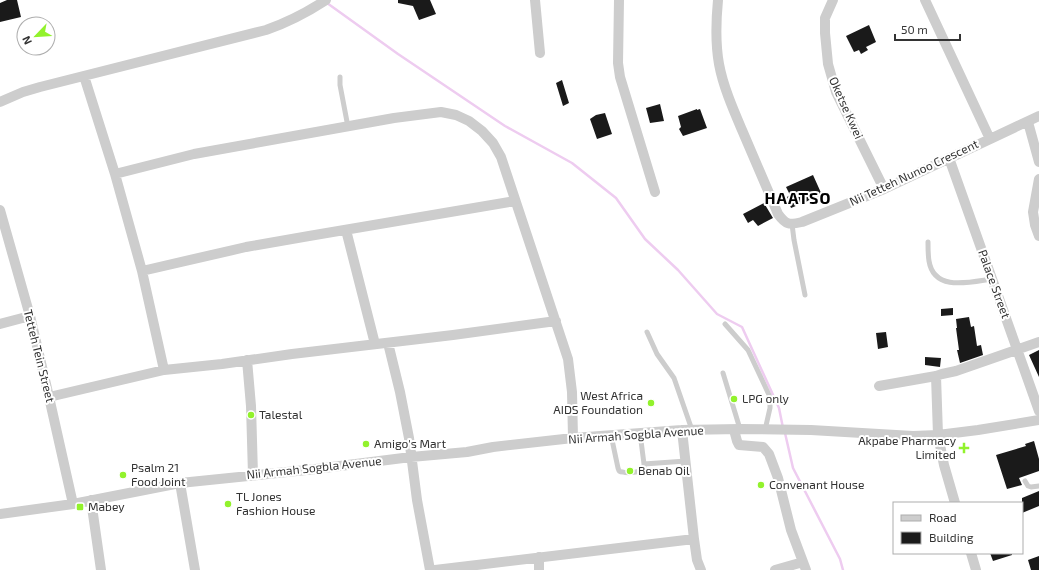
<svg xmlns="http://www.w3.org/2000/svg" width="1039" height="570" font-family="'Exo 2',sans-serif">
	<rect width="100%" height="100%" fill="#fff"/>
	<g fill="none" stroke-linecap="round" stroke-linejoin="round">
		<path stroke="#eeccf0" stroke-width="2.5" d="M 327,3 L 398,54 L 505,126 L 572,163 L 616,198 L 645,239 L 678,270 L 717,314 L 742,327 L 779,408 L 783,428
			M 785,433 L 793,468 L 840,559 L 843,570"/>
	</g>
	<path fill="#1a1a1a" d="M 7,0 L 17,0 L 21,17 L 0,22 L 0,3 Z
		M 398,0 L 430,0 L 436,14 L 419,20 L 413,6 L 398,3 Z
		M 869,25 L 876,42 L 866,47 L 868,50 L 861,54 L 859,50 L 854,52 L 846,36 Z
		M 562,80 L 569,103 L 563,106 L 556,83 Z
		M 660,104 L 664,121 L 650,123 L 646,108 Z
		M 697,109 L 697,110 L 700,109 L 707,128 L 683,136 L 679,129 L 681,127 L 678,116 Z
		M 605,113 L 612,134 L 597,139 L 590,119 L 596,115 Z
		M 813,175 L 822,195 L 791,208 L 787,197 L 790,195 L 786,187 Z
		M 764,203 L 773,218 L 758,226 L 753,220 L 748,223 L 743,214 Z
		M 953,308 L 953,315 L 941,316 L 941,309 Z
		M 969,317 L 971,327 L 974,326 L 977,346 L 981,345 L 983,355 L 960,363 L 957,350 L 959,350 L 956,328 L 957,328 L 956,319 Z
		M 886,332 L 888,347 L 878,349 L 876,333 Z
		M 1039,350 L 1039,377 L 1029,355 Z
		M 925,357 L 941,358 L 940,367 L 925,365 Z
		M 1034,441 L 1039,459 L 1039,471 L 1019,478 L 1022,485 L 1007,489 L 996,455 L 1026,446 L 1025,444 Z
		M 1039,491 L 1039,506 L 1022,513 L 1022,498 Z
		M 990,553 L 1012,553 L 1012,555 L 993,561 Z
		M 1039,556 L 1039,570 L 1031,570 L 1028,560 Z"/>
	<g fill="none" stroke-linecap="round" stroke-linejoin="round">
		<path stroke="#cdcdcd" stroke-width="5" d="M 340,77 L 340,85 L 348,127
			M 792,224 L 794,240 L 805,295
			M 928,242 C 928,248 928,255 929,261 C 934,292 970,282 992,279
			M 725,324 L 748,350 L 770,397 L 770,408 L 765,430
			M 647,332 L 657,354 L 674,378 L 692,430
			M 723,373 L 740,429
			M 611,435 L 618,468 C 619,471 619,472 623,472 C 628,474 640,472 644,469 L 644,464 L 640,433
			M 644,464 L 686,461
			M 1025,481 L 1028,486 L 1031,487 L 1039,486"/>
		<path stroke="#cdcdcd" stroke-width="10" d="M 535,0 L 540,53
			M 619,0 L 618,63 L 620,77 L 655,192
			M 718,0 C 716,21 715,42 719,64 C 723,86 733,109 742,130 C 754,158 766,186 778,214 C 786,225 789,225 802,222 L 884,189 L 1039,116
			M 833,0 L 825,18 L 825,33 L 828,64 L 836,92 L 884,189
			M 925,0 L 990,139
			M 84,76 L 115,174 L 142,271 L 164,370
			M 0,102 L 23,92 L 40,87 L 266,30 C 289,22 306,13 326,0
			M 1028,122 L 1039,162
			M 949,158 L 1039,411
			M 115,174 L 194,154 L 394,118 L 441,112 L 456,115 L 469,121 L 482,131 L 493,143 L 501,157 L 568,359 L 572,392 L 573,438
			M 1039,179 L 1033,212 L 1035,225 L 1039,236
			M 0,210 L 30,316 L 49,397 L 73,504
			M 346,230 L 375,344
			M 142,271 L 246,247 L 309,236 L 515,201
			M 0,324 L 30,316
			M 388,343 L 400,392 L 409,438 L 417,500 L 430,570
			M 247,360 L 251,406 L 253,475
			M 936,376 L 938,435 L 944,465 L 955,503
			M 879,386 L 936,376 L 942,374 L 956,371 L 1039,342
			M 49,397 L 164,370 L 222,364 L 292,354 L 453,335 L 556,321
			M 682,430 L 694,539 L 697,560 L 701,570
			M 734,430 L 737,441 L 739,445 L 763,447 L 769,454 L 778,478 L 791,530 L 803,562
			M 180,483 L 195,570
			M 91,500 L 101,570
			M 0,514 L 73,504 L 180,483 L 316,469 L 411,457 L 467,452 L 493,447 L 573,438 L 682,430 L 740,429 L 811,430 L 913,436 L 938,435 L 978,430 L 1039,420
			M 971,553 L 976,570
			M 539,557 L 539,570
			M 435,570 L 694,539
			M 775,570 L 803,562 L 806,570"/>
	</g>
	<g fill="#92f22c" stroke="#fff" stroke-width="1.5">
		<circle cx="734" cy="399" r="4"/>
		<circle cx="651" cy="403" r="4"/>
		<circle cx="251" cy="415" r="4"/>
		<circle cx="366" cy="444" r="4"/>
		<path d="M962 442h4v4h4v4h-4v4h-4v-4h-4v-4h4z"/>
		<circle cx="630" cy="471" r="4"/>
		<circle cx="123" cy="475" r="4"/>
		<circle cx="761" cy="485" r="4"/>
		<circle cx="228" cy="504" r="4"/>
		<rect x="76" y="503" width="8" height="8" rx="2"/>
	</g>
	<g text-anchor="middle" stroke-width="4" stroke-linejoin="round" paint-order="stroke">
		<g font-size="12" fill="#333" stroke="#fff">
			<text transform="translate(846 108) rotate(66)" y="4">Oketse Kwei</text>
			<text transform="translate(914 173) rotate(-25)" y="4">Nii Tetteh Nunoo Crescent</text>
			<text transform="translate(994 284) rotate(70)" y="4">Palace Street</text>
			<text transform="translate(39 356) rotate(76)" y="4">Tetteh Tein Street</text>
			<text transform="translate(636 435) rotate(-4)" y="4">Nii Armah Sogbla Avenue</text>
			<text transform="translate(314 468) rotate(-6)" y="4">Nii Armah Sogbla Avenue</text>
		</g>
		<g font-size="12" fill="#333" stroke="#fff" text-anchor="start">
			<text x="643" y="400" text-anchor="end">West Africa<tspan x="643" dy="14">AIDS Foundation</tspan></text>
			<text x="742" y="403">LPG only</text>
			<text x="259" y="419">Talestal</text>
			<text x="956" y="445" text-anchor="end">Akpabe Pharmacy<tspan x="956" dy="14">Limited</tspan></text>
			<text x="374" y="448">Amigo's Mart</text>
			<text x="131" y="472">Psalm 21<tspan x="131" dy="14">Food Joint</tspan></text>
			<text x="638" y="475">Benab Oil</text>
			<text x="769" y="489">Convenant House</text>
			<text x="236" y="501">TL Jones<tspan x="236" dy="14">Fashion House</tspan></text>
			<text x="88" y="511">Mabey</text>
		</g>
		<g font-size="16" font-weight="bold" letter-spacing="1" fill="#000" stroke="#fff">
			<text x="798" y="204">HAATSO</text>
		</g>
	</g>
	<rect x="893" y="502" width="130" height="52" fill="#ffffff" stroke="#adadad"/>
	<rect x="901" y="515" width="20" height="6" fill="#cdcdcd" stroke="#adadad"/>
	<text x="929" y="522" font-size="12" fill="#333333">Road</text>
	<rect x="901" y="532" width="20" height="12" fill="#1a1a1a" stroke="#adadad"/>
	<text x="929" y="542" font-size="12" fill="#333333">Building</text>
	<g transform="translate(36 36) rotate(245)"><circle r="19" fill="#ffffff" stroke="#adadad"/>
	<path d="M0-3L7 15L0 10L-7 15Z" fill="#92f22c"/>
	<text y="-6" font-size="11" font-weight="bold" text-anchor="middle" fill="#333333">N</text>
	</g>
	<path d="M895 34v6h65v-6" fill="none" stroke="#333333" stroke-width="2"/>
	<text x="901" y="34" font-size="12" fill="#333333" stroke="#ffffff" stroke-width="3" paint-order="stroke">50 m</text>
</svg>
